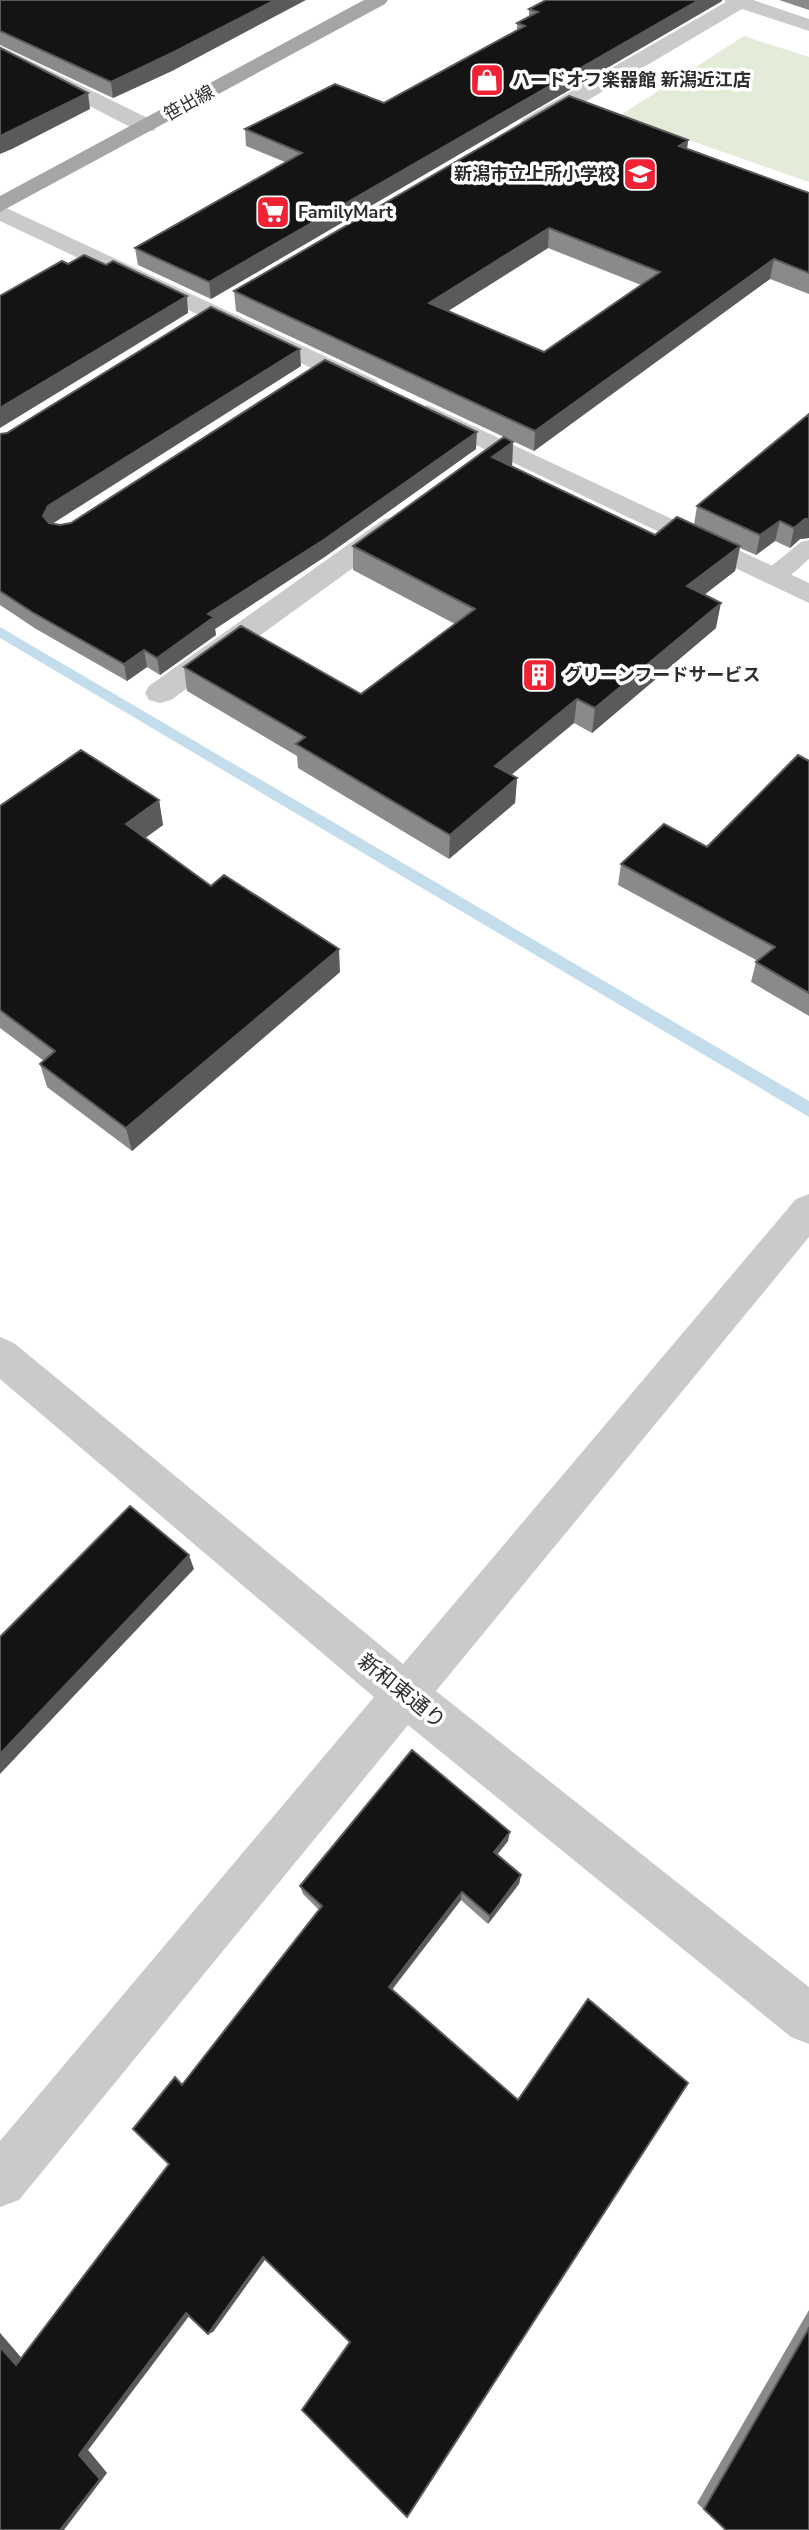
<svg xmlns="http://www.w3.org/2000/svg" width="809" height="2530" font-family="'Nunito Sans','Noto Sans JP',sans-serif">
	<rect width="100%" height="100%" fill="#fff"/>
	<path fill="#e3ecd9" d="M 744,36 L 809,57 L 809,182 L 619,116 Z"/>
	<g fill="none" stroke-linecap="round" stroke-linejoin="round">
		<path fill="#c3dded" fill-rule="evenodd" d="M 0,627 L 809,1101 L 809,1117 L 0,638 Z"/>
		<path fill="#cacaca" fill-rule="evenodd" d="M 809,540 L 809,559 C 795,571 783,587 764,582 L 761,577 L 764,572 L 801,542 Z"/>
		<path fill="#cacaca" fill-rule="evenodd" d="M 724,0 L 753,0 L 809,19 L 809,31 L 742,9 L 539,129 L 523,129 L 520,124 L 523,119 L 726,2 Z
			M 0,46 L 154,121 L 157,126 L 154,131 L 138,131 L 0,60 Z
			M 0,205 L 376,380 L 380,385 L 376,390 L 367,393 L 358,390 L 0,221 Z
			M 428,405 L 809,583 L 809,603 L 419,418 L 415,413 L 419,408 Z
			M 394,517 L 404,519 L 408,525 L 404,531 L 171,700 L 160,703 L 149,700 L 145,693 L 149,686 L 384,519 Z
			M 809,1194 L 809,1237 L 436,1691 L 809,1987 L 809,2044 L 791,2037 L 408,1725 L 19,2200 L 0,2207 L 0,2141 L 374,1697 L 0,1379 L 0,1337 L 14,1343 L 403,1664 L 796,1199 Z"/>
		<path fill="#a5a5a5" fill-rule="evenodd" d="M 364,0 L 388,0 L 385,4 L 0,212 L 0,196 Z"/>
	</g>
	<path fill="#8a8a8a" fill-rule="evenodd" d="M 0,0 L 174,70 L 113,98 L 0,45 Z
		M 546,0 L 722,0 L 722,1 L 211,299 L 138,265 L 135,248 L 285,162 L 246,146 L 245,129 L 384,103 L 517,31 L 517,23 L 529,17 L 529,9 Z
		M 779,0 L 809,0 L 809,10 Z
		M 688,140 L 687,148 L 809,193 L 809,294 L 770,279 L 534,451 L 236,311 L 234,291 ZM 548,248 L 641,285 L 544,352 L 448,311 Z
		M 301,366 L 52,523 L 60,525 L 476,449 L 326,556 L 215,629 L 216,635 L 160,675 L 147,667 L 127,681 L 36,629 L 0,605 L 0,434 Z
		M 809,414 L 809,538 L 800,539 L 790,548 L 775,541 L 756,555 L 740,548 L 735,571 L 704,595 L 716,628 L 592,733 L 574,723 L 511,775 L 517,778 L 515,803 L 449,859 L 298,768 L 297,756 L 187,691 L 184,667 L 361,694 L 455,624 L 353,570 L 353,546 L 513,442 L 512,466 L 655,535 L 694,525 L 697,506 Z
		M 809,761 L 809,1016 L 751,982 L 756,962 L 758,961 L 618,885 L 621,864 L 707,847 Z
		M 159,800 L 163,825 L 145,838 L 211,886 L 340,972 L 132,1151 L 47,1087 L 40,1064 L 44,1061 L 0,1028 L 0,806 Z
		M 508,1841 L 497,1855 L 521,1875 L 519,1884 L 488,1924 L 461,1900 L 392,1990 L 350,2342 L 265,2259 L 213,2332 L 189,2316 L 88,2450 L 107,2473 L 0,2530 L 0,2333 L 21,2358 L 169,2164 L 183,2084 L 319,1910 L 303,1894 L 300,1886 Z
		M 809,2310 L 809,2530 L 725,2530 L 697,2503 Z"/>
	<path fill="#5a5a5a" d="M 275,0 L 306,0 L 174,70 L 113,98 L 111,82 Z
		M 699,0 L 722,0 L 722,1 L 211,299 L 209,282 Z
		M 88,93 L 90,109 L 12,149 L 0,154 L 0,136 Z
		M 688,140 L 686,159 L 679,146 Z
		M 549,228 L 548,248 L 429,323 L 429,303 Z
		M 774,259 L 770,279 L 534,451 L 535,431 Z
		M 187,296 L 188,313 L 0,428 L 0,408 Z
		M 300,349 L 301,366 L 52,524 L 47,533 L 43,516 L 48,506 Z
		M 477,432 L 476,449 L 326,556 L 215,629 L 216,635 L 160,675 L 157,658 L 208,614 Z
		M 513,442 L 512,467 L 492,457 Z
		M 805,519 L 809,519 L 809,538 L 800,539 L 790,548 L 794,528 Z
		M 780,521 L 775,541 L 756,555 L 760,535 Z
		M 740,546 L 735,571 L 683,611 L 687,586 Z
		M 721,603 L 716,628 L 592,733 L 595,708 Z
		M 144,650 L 147,667 L 127,681 L 124,664 Z
		M 577,699 L 574,723 L 493,790 L 495,766 Z
		M 517,778 L 515,803 L 449,859 L 450,835 Z
		M 159,800 L 163,825 L 130,849 L 126,824 Z
		M 339,949 L 340,972 L 132,1151 L 126,1128 Z
		M 189,1555 L 194,1569 L 0,1774 L 0,1754 Z
		M 510,1832 L 508,1841 L 492,1861 L 494,1852 Z
		M 521,1875 L 519,1884 L 488,1924 L 490,1916 Z
		M 462,1892 L 461,1900 L 389,1993 L 389,1987 Z
		M 263,2257 L 267,2257 L 213,2332 L 208,2334 Z
		M 192,2312 L 88,2450 L 107,2473 L 64,2530 L 60,2530 L 79,2455 L 186,2313 Z
		M 0,2333 L 25,2362 L 16,2365 L 0,2347 Z"/>
	<path fill="#141414" stroke="#5a5a5a" stroke-width="2" fill-rule="evenodd" d="M 0,0 L 275,0 L 172,53 L 111,82 L 0,31 Z
		M 546,0 L 699,0 L 209,282 L 135,248 L 302,153 L 245,129 L 335,84 L 384,103 L 525,26 L 517,23 L 538,12 L 529,9 Z
		M 0,48 L 88,93 L 0,136 Z
		M 569,96 L 688,140 L 679,146 L 809,193 L 809,273 L 774,259 L 535,431 L 234,291 ZM 549,228 L 660,272 L 544,352 L 429,303 Z
		M 84,255 L 106,265 L 113,261 L 187,296 L 0,408 L 0,296 L 62,261 L 68,264 Z
		M 211,307 L 300,349 L 48,506 L 43,516 L 49,523 L 60,525 L 71,523 L 325,360 L 477,432 L 325,539 L 208,614 L 214,617 L 157,658 L 144,650 L 124,664 L 32,612 L 0,591 L 0,434 L 7,433 Z
		M 809,414 L 809,519 L 805,519 L 794,528 L 780,521 L 760,535 L 697,506 Z
		M 504,437 L 513,442 L 492,457 L 655,535 L 677,517 L 740,546 L 687,586 L 721,603 L 595,708 L 577,699 L 495,766 L 517,778 L 450,835 L 296,744 L 305,737 L 184,667 L 241,626 L 361,694 L 475,609 L 353,546 Z
		M 81,750 L 159,800 L 126,824 L 211,886 L 224,875 L 339,949 L 126,1128 L 40,1064 L 55,1051 L 0,1010 L 0,806 Z
		M 798,755 L 809,761 L 809,993 L 756,962 L 775,947 L 621,864 L 664,824 L 707,847 Z
		M 130,1506 L 189,1555 L 0,1754 L 0,1637 Z
		M 412,1750 L 510,1832 L 494,1852 L 521,1875 L 490,1916 L 462,1892 L 389,1987 L 518,2100 L 588,1999 L 688,2083 L 407,2517 L 302,2410 L 350,2342 L 263,2257 L 208,2334 L 186,2313 L 79,2455 L 100,2479 L 60,2530 L 0,2530 L 0,2347 L 16,2365 L 169,2164 L 133,2129 L 175,2077 L 182,2085 L 322,1906 L 300,1886 Z
		M 809,2328 L 809,2530 L 726,2530 L 704,2509 Z"/>
	<defs>
		<g id="shop-square" transform="scale(1.75)"><rect x="-9" y="-9" width="18" height="18" rx="4" fill="#f02234" stroke="#fff"/><path d="M-5-2.5h2.3a2.7 3.5 0 0 1 5.4 0H5L5.5 6h-11ZM-1.5-2.5h3a1.5 2.3 0 0 0-3 0Z" fill="#fff"/></g>
		<g id="school-square" transform="scale(1.75)"><rect x="-9" y="-9" width="18" height="18" rx="4" fill="#f02234" stroke="#fff"/><path d="M0-5L7-2L0 1L-7-2ZM-4 1L0 2.5L4 1V4Q0 6-4 4Z" fill="#fff"/></g>
		<g id="supermarket-square" transform="scale(1.75)"><rect x="-9" y="-9" width="18" height="18" rx="4" fill="#f02234" stroke="#fff"/><path d="M-6-5.5h2.5l.6 2H6L4.5 2H-2.5L-4.4-4H-6ZM-1.5 3.2a1.3 1.3 0 1 0 .1 0ZM3 3.2a1.3 1.3 0 1 0 .1 0Z" fill="#fff"/></g>
		<g id="building-square" transform="scale(1.75)"><rect x="-9" y="-9" width="18" height="18" rx="4" fill="#f02234" stroke="#fff"/><path d="M-4-6H4V6H1V3H-1V6H-4ZM-2.5-4.3h1.7v1.8h-1.7ZM.8-4.3h1.7v1.8H.8ZM-2.5-1h1.7V.8h-1.7ZM.8-1h1.7V.8H.8Z" fill="#fff"/></g>
	</defs>
	<g fill-rule="evenodd">
		<use href="#shop-square" x="487" y="80"/>
		<use href="#school-square" x="640" y="174"/>
		<use href="#supermarket-square" x="273" y="212"/>
		<use href="#building-square" x="539" y="675"/>
	</g>
	<g text-anchor="middle" stroke-width="7" stroke-linejoin="round" paint-order="stroke">
		<g font-size="18" font-weight="bold" fill="#2d2d2d" stroke="#fff" text-anchor="start">
			<text x="512" y="86">ハードオフ楽器館 新潟近江店</text>
			<text x="616" y="180" text-anchor="end">新潟市立上所小学校</text>
			<text x="298" y="218">FamilyMart</text>
			<text x="564" y="681">グリーンフードサービス</text>
		</g>
		<g font-size="18" fill="#2d2d2d" stroke="#fff">
			<text transform="translate(189 103) rotate(-29)" y="6">笹出線</text>
		</g>
		<g font-size="21" fill="#2d2d2d" stroke="#fff">
			<text transform="translate(402 1691) rotate(39)" y="7">新和東通り</text>
		</g>
	</g>
</svg>
